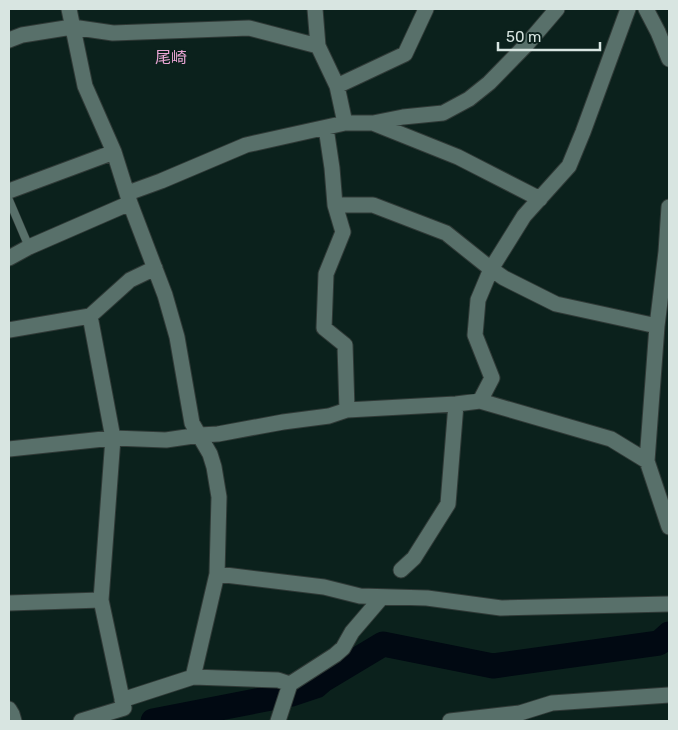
<svg xmlns="http://www.w3.org/2000/svg" width="678" height="730" font-family="Rubik,'Noto Sans JP',sans-serif">
	<rect width="100%" height="100%" fill="#0b211c"/>
	<g fill="none" stroke-linecap="round" stroke-linejoin="round">
		<path stroke="#010912" stroke-width="25" d="M 153,721 L 292,694 L 316,686 L 323,680 L 383,644 L 493,666 L 659,643 L 669,634"/>
		<g stroke="#303a37" stroke-width="9">
			<path id="lane" d="M 9,200 L 29,247"/>
		</g>
		<g stroke="#303a37" stroke-width="17">
			<path id="street" d="M 69,9 L 85,86 L 114,152 L 130,203 L 165,295 L 177,337 L 192,423 L 210,454 L 214,467 L 219,497 L 217,574 L 193,677
				M 315,9 L 318,46 L 337,86 L 345,123
				M 646,9 L 658,32 L 669,59
				M 9,40 L 22,35 L 72,27 L 113,33 L 249,28 L 318,46
				M 337,86 L 405,54 L 426,9
				M 373,123 L 458,157 L 540,199
				M 326,128 L 332,168 L 335,205 L 343,232 L 326,274 L 324,328 L 345,345 L 347,410
				M 9,191 L 114,152
				M 128,193 L 161,181 L 246,145 L 345,123 L 373,123 L 403,117 L 443,113 L 469,99 L 489,83 L 527,44 L 557,9
				M 335,205 L 373,205 L 446,233 L 491,269 L 504,278 L 556,304 L 657,326
				M 669,207 L 666,252 L 657,326 L 647,461 L 669,527
				M 9,258 L 29,247 L 130,203
				M 9,330 L 90,316 L 130,280 L 155,268
				M 480,401 L 492,378 L 475,335 L 478,300 L 491,269 L 524,216 L 569,166 L 583,132 L 628,9
				M 9,449 L 113,438 L 166,440 L 200,435 L 218,434 L 283,422 L 329,416 L 347,410 L 456,404 L 480,401 L 611,439 L 647,461
				M 401,570 L 414,558 L 448,504 L 456,404
				M 217,574 L 324,587 L 360,596 L 427,598 L 501,608 L 669,604
				M 9,603 L 101,600
				M 122,700 L 193,677 L 278,680 L 290,684
				M 9,709 L 12,714 L 14,721
				M 81,721 L 124,708 L 101,600 L 113,438 L 90,316
				M 278,721 L 290,684 L 335,655 L 343,648 L 352,632 L 382,597
				M 450,721 L 520,713 L 552,703 L 669,695"/>
		</g>
		<use href="#lane" stroke="#58706a" stroke-width="8"/>
		<use href="#street" stroke="#58706a" stroke-width="15"/>
	</g>
	<g text-anchor="middle" stroke-width="4" stroke-linejoin="round" paint-order="stroke">
		<g font-size="16" fill="#e9a5d4" stroke="#0b211c">
			<text x="171" y="63">尾崎</text>
		</g>
	</g>
	<rect width="678" height="730" fill="none" stroke="#d8e5e1" stroke-width="20"/>
	<path d="M498 42v8h102v-8" fill="none" stroke="#d8e5e1" stroke-width="2.5"/>
	<text x="506" y="42" font-size="15" fill="#d8e5e1" stroke="#0b211c" stroke-width="4" paint-order="stroke">50 m</text>
</svg>
